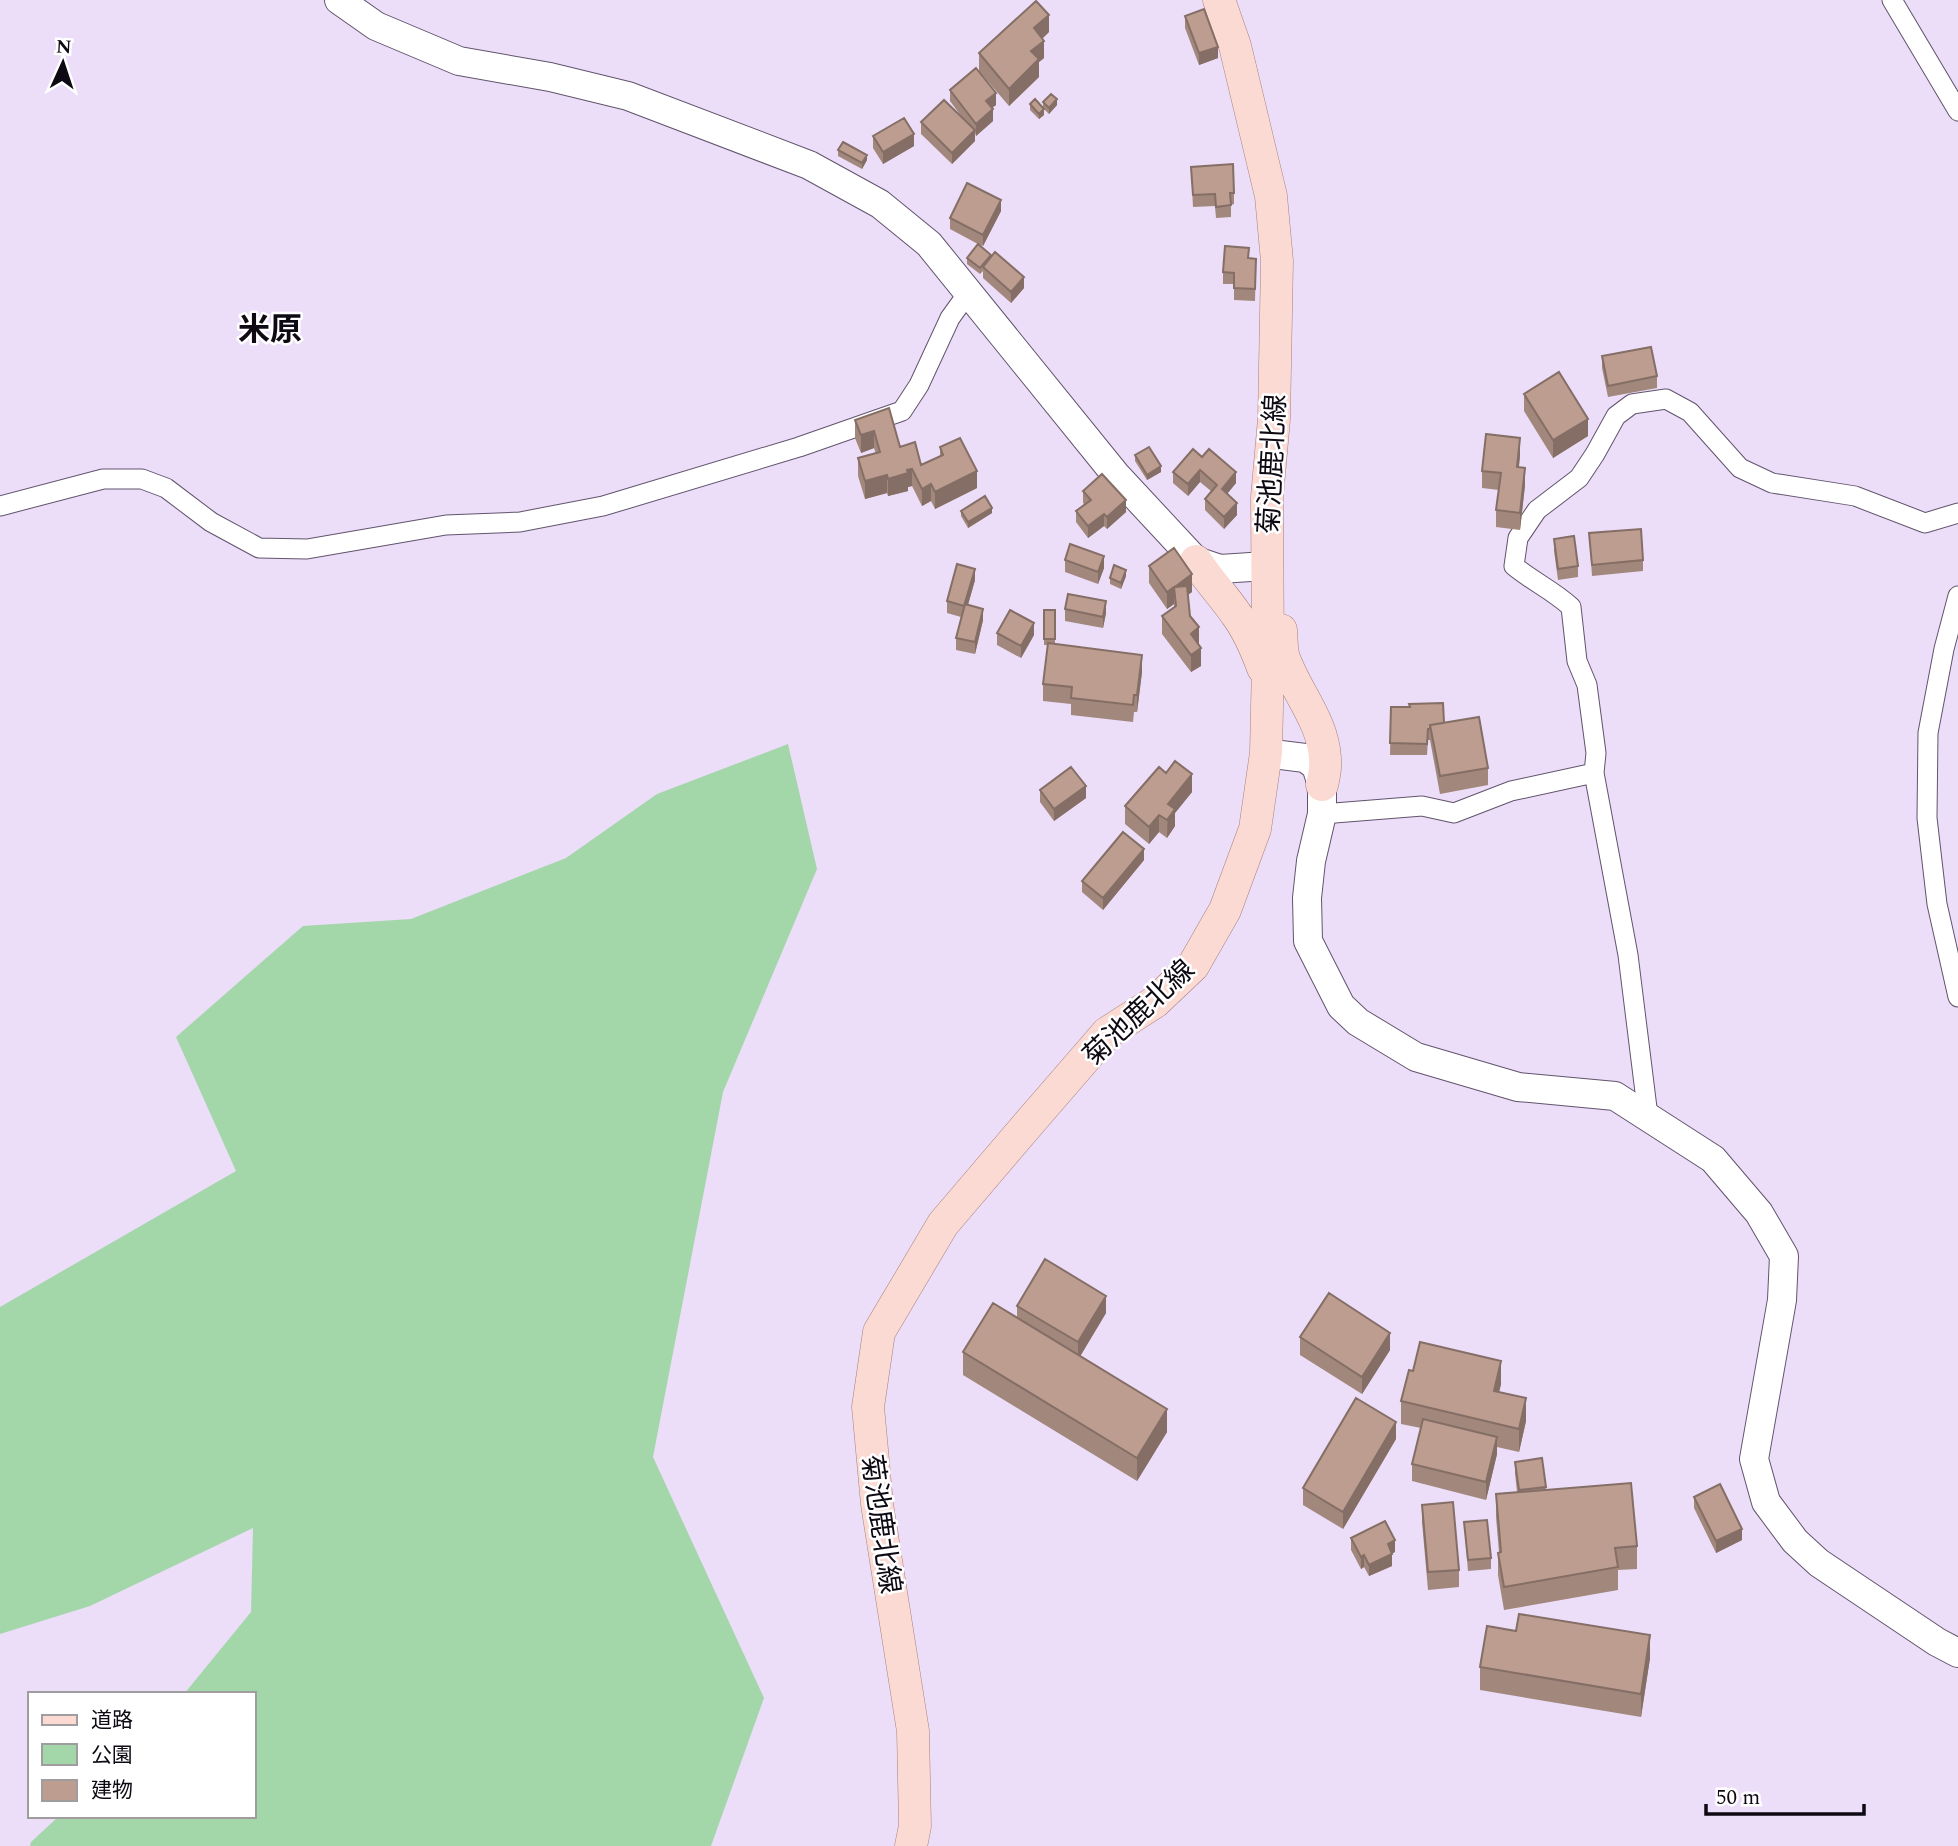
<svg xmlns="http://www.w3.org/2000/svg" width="1958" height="1846" font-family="Spectral,'Noto Sans JP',serif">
	<rect width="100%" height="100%" fill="#ecddf9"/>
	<path fill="#a3d7aa" d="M 788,744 L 817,869 L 723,1092 L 653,1457 L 764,1698 L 711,1846 L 30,1846 L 31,1842 L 59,1816 L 254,1816 L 254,1694 L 184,1694 L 251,1612 L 253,1528 L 90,1606 L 0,1634 L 0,1307 L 236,1171 L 176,1037 L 303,926 L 411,919 L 566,858 L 657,794 Z"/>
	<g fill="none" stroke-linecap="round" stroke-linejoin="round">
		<g stroke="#61546c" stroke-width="21">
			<path id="street" d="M 1892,0 L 1958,111
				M 0,506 L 103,479 L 142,479 L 166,488 L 211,522 L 259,548 L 307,549 L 446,525 L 520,522 L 603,506 L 799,447 L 902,411 L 919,385 L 950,318 L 968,293
				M 1958,596 L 1944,649 L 1928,733 L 1927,818 L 1937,904 L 1958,997
				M 1322,814 L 1422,806 L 1454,813 L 1511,791 L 1594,773
				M 1648,1116 L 1628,955 L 1594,773 L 1596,753 L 1587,685 L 1577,661 L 1571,607 C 1554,591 1532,581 1514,566 L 1518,538 L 1537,510 L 1579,478 L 1595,454 L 1616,416 L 1632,404 L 1666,399 L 1690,412 L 1740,468 L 1772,483 L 1855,496 L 1925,523 L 1958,513"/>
		</g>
		<g stroke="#61546c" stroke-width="30">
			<path id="secondary" d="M 339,0 L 376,26 L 459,61 L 550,77 L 628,96 L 809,165 L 880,204 L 929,244 L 1116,475 L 1196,561 L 1220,569 L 1266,566
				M 1266,753 L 1305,758 L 1316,766 L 1322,785 L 1322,814 L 1311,861 L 1307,898 L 1308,941 L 1341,1006 L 1358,1022 L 1416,1057 L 1518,1087 L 1615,1096 L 1713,1159 L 1759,1213 L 1784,1256 L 1782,1300 L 1754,1459 L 1766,1502 L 1795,1541 L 1819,1563 L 1937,1642 L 1958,1653"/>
		</g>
		<g stroke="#a5817d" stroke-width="33">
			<path id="primary" d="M 1196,561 C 1208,580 1223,595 1236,614 C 1248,630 1256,649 1263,668
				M 1281,630 C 1282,639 1281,649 1284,658 C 1296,692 1323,721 1325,758 C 1326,767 1324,777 1322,785
				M 911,1846 L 915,1826 L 913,1731 L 877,1504 L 868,1407 L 879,1332 L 943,1224 L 1030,1122 L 1107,1033 L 1155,1002 L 1193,966 L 1225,910 L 1255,829 L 1266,753 L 1268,662 L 1267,497 L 1274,419 L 1277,261 L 1271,196 L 1235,46 L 1219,0"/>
		</g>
		<use href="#street" stroke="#fff" stroke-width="19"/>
		<use href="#secondary" stroke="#fff" stroke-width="28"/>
		<use href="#primary" stroke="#fadad3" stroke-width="32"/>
	</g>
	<path fill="#a2877c" d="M 1185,16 L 1218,58 L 1199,65 L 1185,28 Z
		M 1049,32 L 1042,39 L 1044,58 L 1039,62 L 1039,77 L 1009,106 L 979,71 L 979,53 Z
		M 950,90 L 996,105 L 992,108 L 993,121 L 976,136 L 975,133 L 975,141 L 952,164 L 921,134 L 921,122 L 964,120 L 950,101 Z
		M 1043,102 L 1057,105 L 1049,114 L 1044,109 L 1044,115 L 1039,119 L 1030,110 L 1030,104 L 1043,108 Z
		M 873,136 L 914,146 L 883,164 L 873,148 Z
		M 838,150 L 867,160 L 862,169 L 838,156 Z
		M 1191,167 L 1234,193 L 1234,204 L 1231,205 L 1231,217 L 1216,218 L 1215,206 L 1193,207 Z
		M 1001,211 L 983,246 L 978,244 L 1024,288 L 1011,303 L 983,278 L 983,271 L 980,274 L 967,264 L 967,258 L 978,244 L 950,229 L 950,218 Z
		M 1249,258 L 1256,259 L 1255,301 L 1234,300 L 1234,284 L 1223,284 L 1223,272 Z
		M 1602,356 L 1657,376 L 1657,388 L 1608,397 L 1602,368 Z
		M 1524,394 L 1588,436 L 1553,458 L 1524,411 Z
		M 855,420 L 900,447 L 921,465 L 940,456 L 940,447 L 977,488 L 935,509 L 931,501 L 922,506 L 912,486 L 908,487 L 908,491 L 888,496 L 887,493 L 865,499 L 858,476 L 858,458 L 876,454 L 874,448 L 861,453 L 855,438 Z
		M 1193,449 L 1236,483 L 1227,494 L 1237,515 L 1224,529 L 1205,510 L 1205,499 L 1211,491 L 1200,482 L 1188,496 L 1173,483 L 1173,472 Z
		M 1135,455 L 1161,472 L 1147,480 L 1135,461 Z
		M 1520,455 L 1519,467 L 1525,485 L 1520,530 L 1496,527 L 1496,510 L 1499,490 L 1482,488 L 1482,471 Z
		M 1083,491 L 1126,512 L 1107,529 L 1104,526 L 1088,538 L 1076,522 L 1076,511 L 1084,504 L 1083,503 Z
		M 961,511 L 992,513 L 968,528 L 961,516 Z
		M 1589,533 L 1643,560 L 1643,571 L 1592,576 Z
		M 1554,539 L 1578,566 L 1578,577 L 1558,580 L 1554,551 Z
		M 1065,560 L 1104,568 L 1098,584 L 1065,572 Z
		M 1149,566 L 1192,592 L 1188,595 L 1190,616 L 1199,645 L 1201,666 L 1191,672 L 1162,634 L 1162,616 L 1174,607 L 1174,604 L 1167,609 L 1149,583 Z
		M 1126,576 L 1121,589 L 1110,584 L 1110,578 Z
		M 975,580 L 968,605 L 983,620 L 975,654 L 956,650 L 956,638 L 961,617 L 947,613 L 947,601 Z
		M 1065,609 L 1106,613 L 1103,628 L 1065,621 Z
		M 1044,610 L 1055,610 L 1055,644 L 1142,672 L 1137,712 L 1134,712 L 1133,722 L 1071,715 L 1071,704 L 1043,701 L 1043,684 L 1048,645 L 1044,645 Z
		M 997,633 L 1034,635 L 1021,658 L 997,645 Z
		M 1391,707 L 1410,707 L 1444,723 L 1488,768 L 1488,785 L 1440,794 L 1430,740 L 1428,740 L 1427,755 L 1390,755 Z
		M 1040,790 L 1086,798 L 1054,821 L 1040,802 Z
		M 1192,792 L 1175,813 L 1175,826 L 1167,838 L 1159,832 L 1149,844 L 1125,824 L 1125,806 Z
		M 1144,860 L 1103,910 L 1082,892 L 1082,881 Z
		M 1017,1306 L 1106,1313 L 1080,1356 L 1167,1432 L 1137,1481 L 963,1375 L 963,1352 L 1017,1318 Z
		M 1300,1337 L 1390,1350 L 1362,1394 L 1300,1355 Z
		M 1501,1384 L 1499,1392 L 1526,1421 L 1519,1452 L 1497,1447 L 1497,1454 L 1486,1500 L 1412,1481 L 1412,1464 L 1421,1428 L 1401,1424 L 1401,1401 Z
		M 1396,1439 L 1343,1529 L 1303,1505 L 1303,1488 Z
		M 1515,1462 L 1546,1487 L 1546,1490 L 1637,1546 L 1637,1569 L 1618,1570 L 1618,1590 L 1504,1610 L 1498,1575 L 1498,1553 L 1499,1552 L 1496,1517 L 1496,1494 L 1517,1492 L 1515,1473 Z
		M 1694,1497 L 1742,1540 L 1716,1553 L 1694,1508 Z
		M 1422,1505 L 1459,1570 L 1459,1587 L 1428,1590 L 1422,1522 Z
		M 1464,1522 L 1491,1558 L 1491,1569 L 1468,1571 Z
		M 1351,1538 L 1395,1552 L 1392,1553 L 1392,1566 L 1369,1576 L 1364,1567 L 1361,1569 L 1351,1550 Z
		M 1516,1631 L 1650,1658 L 1641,1717 L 1480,1690 L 1480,1667 Z"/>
	<path fill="#846e65" d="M 1049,15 L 1049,32 L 1034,46 L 1034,28 Z
		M 1044,41 L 1044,58 L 1039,62 L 1039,77 L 1009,106 L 1009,89 L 1031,51 Z
		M 1218,47 L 1218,58 L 1199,65 L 1199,53 Z
		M 996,93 L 996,105 L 986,112 L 986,101 Z
		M 1057,99 L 1057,105 L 1049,114 L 1049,108 Z
		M 993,109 L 993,121 L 976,136 L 976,124 Z
		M 1044,109 L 1044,115 L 1039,119 L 1039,114 Z
		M 975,130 L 975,141 L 952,164 L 952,153 Z
		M 914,134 L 914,146 L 883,164 L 883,152 Z
		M 867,155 L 867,160 L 862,169 L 862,163 Z
		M 1001,200 L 1001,211 L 983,246 L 983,235 Z
		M 1024,277 L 1024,288 L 1011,303 L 1011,292 Z
		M 1588,419 L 1588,436 L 1553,458 L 1553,440 Z
		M 874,431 L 874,448 L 861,453 L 861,435 Z
		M 1520,438 L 1520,455 L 1517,484 L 1517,467 Z
		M 1161,466 L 1161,472 L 1147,480 L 1147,475 Z
		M 1525,468 L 1525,485 L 1520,530 L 1520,513 Z
		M 912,469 L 912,486 L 908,487 L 908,491 L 888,496 L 888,479 L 907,470 Z
		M 1200,470 L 1200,482 L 1188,496 L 1188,484 Z
		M 977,471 L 977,488 L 935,509 L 935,492 Z
		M 1236,472 L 1236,483 L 1222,500 L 1222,489 Z
		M 887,475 L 887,493 L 865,499 L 865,481 Z
		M 931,484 L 931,501 L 922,506 L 922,489 Z
		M 1126,500 L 1126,512 L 1107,529 L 1107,517 Z
		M 1237,503 L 1237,515 L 1224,529 L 1224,517 Z
		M 992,508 L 992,513 L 968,528 L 968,522 Z
		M 1104,514 L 1104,526 L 1088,538 L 1088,526 Z
		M 1104,556 L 1104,568 L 1098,584 L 1098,572 Z
		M 975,569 L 975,580 L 964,618 L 964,606 Z
		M 1126,570 L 1126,576 L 1121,589 L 1121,583 Z
		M 1192,574 L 1192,592 L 1176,603 L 1175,587 Z
		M 1174,587 L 1174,604 L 1167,609 L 1167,592 Z
		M 1106,601 L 1106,613 L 1103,628 L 1103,617 Z
		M 983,609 L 983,620 L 975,654 L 975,642 Z
		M 1034,623 L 1034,635 L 1021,658 L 1021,646 Z
		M 1199,627 L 1199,645 L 1191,634 Z
		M 1201,648 L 1201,666 L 1191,672 L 1191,655 Z
		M 1142,655 L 1142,672 L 1137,712 L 1137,695 Z
		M 1192,774 L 1192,792 L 1175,813 L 1175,826 L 1167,838 L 1168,804 Z
		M 1086,786 L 1086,798 L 1054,821 L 1054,809 Z
		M 1159,815 L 1159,832 L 1149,844 L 1149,827 Z
		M 1144,849 L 1144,860 L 1103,910 L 1103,898 Z
		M 1106,1296 L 1106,1313 L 1078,1360 L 1078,1342 Z
		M 1390,1333 L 1390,1350 L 1362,1394 L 1362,1377 Z
		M 1501,1361 L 1501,1384 L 1494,1414 L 1494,1391 Z
		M 1526,1398 L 1526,1421 L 1519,1452 L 1519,1429 Z
		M 1167,1409 L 1167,1432 L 1137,1481 L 1137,1458 Z
		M 1396,1422 L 1396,1439 L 1343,1529 L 1343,1512 Z
		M 1497,1437 L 1497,1454 L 1486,1500 L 1486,1482 Z
		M 1742,1529 L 1742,1540 L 1716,1553 L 1716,1541 Z
		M 1395,1540 L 1395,1552 L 1388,1556 L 1388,1544 Z
		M 1392,1554 L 1392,1566 L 1369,1576 L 1369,1565 Z
		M 1364,1555 L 1364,1567 L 1361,1569 L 1361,1557 Z
		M 1650,1635 L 1650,1658 L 1641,1717 L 1641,1694 Z"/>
	<path fill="#bc9d90" stroke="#846e65" stroke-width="2" d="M 1036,1 L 1049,15 L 1034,28 L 1044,41 L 1031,51 L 1039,59 L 1009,89 L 979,53 Z
		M 1204,9 L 1218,47 L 1199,53 L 1185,16 Z
		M 976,68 L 996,93 L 986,101 L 993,109 L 976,124 L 950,90 Z
		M 1051,94 L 1057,99 L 1049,108 L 1043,102 Z
		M 1035,99 L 1044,109 L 1039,114 L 1030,104 Z
		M 944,100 L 975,130 L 952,153 L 921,122 Z
		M 904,118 L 914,134 L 883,152 L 873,136 Z
		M 843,142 L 867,155 L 862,163 L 838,150 Z
		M 1233,164 L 1234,193 L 1230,193 L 1231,205 L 1216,207 L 1215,194 L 1193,195 L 1191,167 Z
		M 967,183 L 1001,200 L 983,235 L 950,218 Z
		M 978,244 L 991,255 L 980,268 L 967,258 Z
		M 1225,246 L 1249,248 L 1248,258 L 1256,259 L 1255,289 L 1234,288 L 1234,273 L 1223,272 Z
		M 995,252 L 1024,277 L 1011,292 L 983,267 Z
		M 1651,347 L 1657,376 L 1608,386 L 1602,356 Z
		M 1559,372 L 1588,419 L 1553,440 L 1524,394 Z
		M 889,408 L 900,447 L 915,442 L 921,465 L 943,455 L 940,447 L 960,438 L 977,471 L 935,492 L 931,484 L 922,489 L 912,469 L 907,470 L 908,473 L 888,479 L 887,475 L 865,481 L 858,458 L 880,452 L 874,431 L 861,435 L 855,420 Z
		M 1486,434 L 1520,438 L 1517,467 L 1525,468 L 1520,513 L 1496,510 L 1501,473 L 1482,471 Z
		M 1149,447 L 1161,466 L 1147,475 L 1135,455 Z
		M 1193,449 L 1202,457 L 1209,449 L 1236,472 L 1222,489 L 1237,503 L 1224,517 L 1205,499 L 1217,485 L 1200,470 L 1188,484 L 1173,472 Z
		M 1102,474 L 1126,500 L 1107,517 L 1104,514 L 1088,526 L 1076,511 L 1091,500 L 1083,491 Z
		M 985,496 L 992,508 L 968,522 L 961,511 Z
		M 1641,529 L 1643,560 L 1592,565 L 1589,533 Z
		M 1574,536 L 1578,566 L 1558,569 L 1554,539 Z
		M 1070,544 L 1104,556 L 1098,572 L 1065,560 Z
		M 1174,548 L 1192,574 L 1175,587 L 1187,586 L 1190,616 L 1199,627 L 1191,634 L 1201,648 L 1191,655 L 1162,616 L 1176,606 L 1174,587 L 1167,592 L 1149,566 Z
		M 957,564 L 975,569 L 964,606 L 947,601 Z
		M 1114,565 L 1126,570 L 1121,583 L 1110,578 Z
		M 1068,594 L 1106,601 L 1103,617 L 1065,609 Z
		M 965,604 L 983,609 L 975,642 L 956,638 Z
		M 1010,610 L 1034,623 L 1021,646 L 997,633 Z
		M 1044,610 L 1055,610 L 1055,639 L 1044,639 Z
		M 1048,643 L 1142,655 L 1137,695 L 1134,695 L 1133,705 L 1071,698 L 1072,687 L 1043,684 Z
		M 1443,703 L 1444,723 L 1430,725 L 1430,729 L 1428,729 L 1427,744 L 1390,743 L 1391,707 L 1410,707 L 1409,704 Z
		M 1479,717 L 1488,768 L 1440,776 L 1430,725 Z
		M 1175,761 L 1192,774 L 1168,804 L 1175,809 L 1167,820 L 1159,815 L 1149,827 L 1125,806 L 1159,767 L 1166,773 Z
		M 1071,767 L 1086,786 L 1054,809 L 1040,790 Z
		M 1123,832 L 1144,849 L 1103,898 L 1082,881 Z
		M 1045,1259 L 1106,1296 L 1078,1342 L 1017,1306 Z
		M 1329,1293 L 1390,1333 L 1362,1377 L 1300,1337 Z
		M 993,1303 L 1167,1409 L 1137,1458 L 963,1352 Z
		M 1420,1342 L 1501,1361 L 1494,1391 L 1526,1398 L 1519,1429 L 1401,1401 L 1409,1370 L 1413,1371 Z
		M 1356,1398 L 1396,1422 L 1343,1512 L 1303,1488 Z
		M 1423,1419 L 1497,1437 L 1486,1482 L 1412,1464 Z
		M 1542,1458 L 1546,1487 L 1519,1490 L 1515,1462 Z
		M 1631,1483 L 1637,1546 L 1615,1548 L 1618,1567 L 1504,1587 L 1498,1553 L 1501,1552 L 1496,1494 Z
		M 1720,1484 L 1742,1529 L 1716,1541 L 1694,1497 Z
		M 1453,1502 L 1459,1570 L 1428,1572 L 1422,1505 Z
		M 1487,1520 L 1491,1558 L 1468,1560 L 1464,1522 Z
		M 1385,1521 L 1395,1540 L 1388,1544 L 1392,1554 L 1369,1565 L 1364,1555 L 1361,1557 L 1351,1538 Z
		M 1519,1614 L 1650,1635 L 1641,1694 L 1480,1667 L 1487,1626 L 1516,1631 Z"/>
	<g text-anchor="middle" stroke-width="5" stroke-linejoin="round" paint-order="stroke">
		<g font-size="28" fill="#0e0912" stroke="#fff">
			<text transform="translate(1271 464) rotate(-87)" y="10">菊池鹿北線</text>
			<text transform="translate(1138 1012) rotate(-43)" y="10">菊池鹿北線</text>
			<text transform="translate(882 1524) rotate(82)" y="10">菊池鹿北線</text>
		</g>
		<g font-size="32" font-weight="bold" fill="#0e0912" stroke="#fff">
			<text x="270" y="340">米原</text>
		</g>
	</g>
	<rect x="28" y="1692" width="228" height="126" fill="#ffffff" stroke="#9f9da0" stroke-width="2"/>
	<rect x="42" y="1715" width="35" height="10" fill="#fadad3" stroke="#9f9da0" stroke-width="2"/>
	<text x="91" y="1727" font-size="21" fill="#0e0912">道路</text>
	<rect x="42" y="1744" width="35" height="21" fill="#a3d7aa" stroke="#9f9da0" stroke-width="2"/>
	<text x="91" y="1762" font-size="21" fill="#0e0912">公園</text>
	<rect x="42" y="1780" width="35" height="21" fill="#bc9d90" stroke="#9f9da0" stroke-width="2"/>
	<text x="91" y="1797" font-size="21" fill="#0e0912">建物</text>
	<g transform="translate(63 63) rotate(3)" stroke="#ffffff" stroke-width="5" paint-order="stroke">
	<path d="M0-5L12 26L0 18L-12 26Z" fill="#0e0912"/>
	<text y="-10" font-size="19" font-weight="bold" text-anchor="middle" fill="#0e0912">N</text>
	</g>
	<path d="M1706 1804v10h158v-10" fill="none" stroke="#0e0912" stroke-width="3.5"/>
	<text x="1716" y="1804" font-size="21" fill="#0e0912" stroke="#ffffff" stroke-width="5" paint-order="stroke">50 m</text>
</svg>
